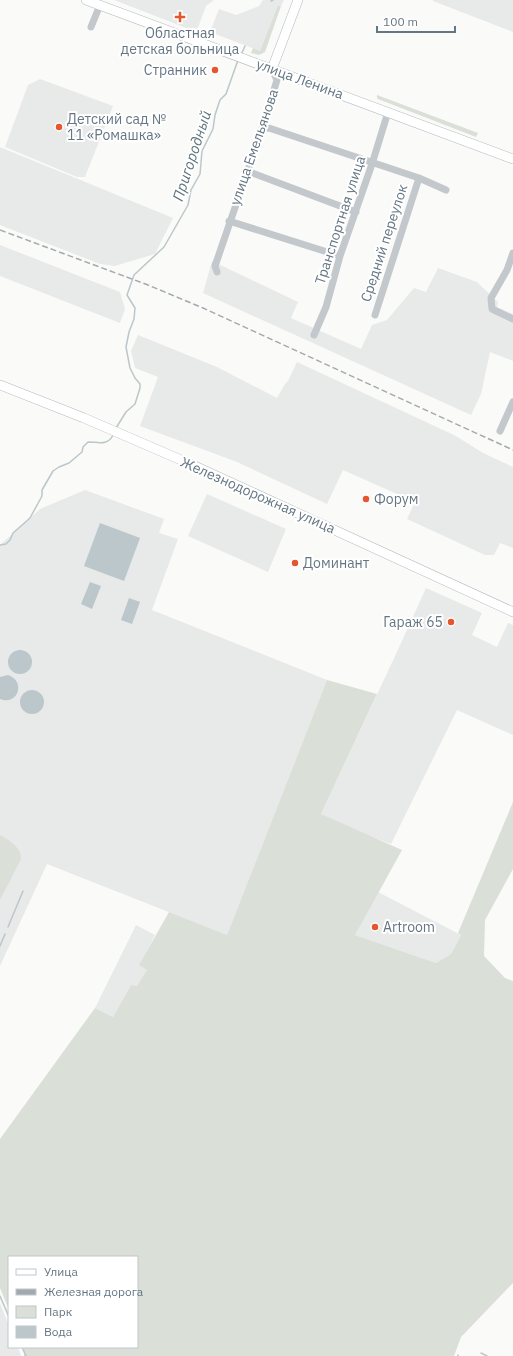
<svg xmlns="http://www.w3.org/2000/svg" width="513" height="1356" font-family="'IBM Plex Sans',sans-serif">
	<rect width="100%" height="100%" fill="#fafaf8"/>
	<path fill="#e8e9e9" d="M 114,0 L 214,0 L 206,6 L 197,30 L 194,31 Z
		M 263,0 L 284,0 L 281,6 L 278,5 L 260,51 L 210,32 L 219,9 L 236,15 L 259,6 Z
		M 433,0 L 513,0 L 513,32 L 433,1 Z
		M 40,79 L 113,106 L 85,177 L 77,177 L 5,147 L 28,85 Z
		M 0,147 L 173,218 L 155,254 L 115,266 L 100,264 L 0,225 Z
		M 0,245 L 120,292 L 125,309 L 120,323 L 0,276 Z
		M 212,261 L 298,302 L 291,318 L 361,349 L 372,325 L 387,320 L 414,288 L 426,292 L 438,268 L 477,282 L 498,302 L 497,307 L 513,314 L 513,361 L 490,352 L 481,394 L 471,415 L 203,293 Z
		M 138,335 L 217,367 L 277,398 L 285,384 L 288,381 L 297,362 L 456,436 L 483,453 L 513,467 L 513,548 L 500,543 L 494,555 L 485,555 L 407,519 L 415,502 L 343,470 L 327,504 L 237,462 L 140,426 L 158,377 L 135,368 L 131,351 Z
		M 85,490 L 164,519 L 159,533 L 178,539 L 152,610 L 327,680 L 227,935 L 47,864 L 0,966 L 0,545 L 40,509 Z
		M 207,494 L 286,529 L 268,572 L 188,536 Z
		M 426,588 L 482,613 L 472,635 L 497,647 L 508,623 L 513,625 L 513,735 L 457,710 L 391,844 L 356,831 L 321,814 L 396,654 Z
		M 376,891 L 461,935 L 451,954 L 436,963 L 355,935 Z
		M 136,925 L 155,935 L 140,965 L 147,970 L 137,987 L 131,985 L 113,1017 L 95,1008 Z
		M 0,1303 L 9,1326 L 9,1347 L 18,1347 L 21,1356 L 0,1356 Z"/>
	<path fill="#dadfd7" d="M 278,5 L 281,6 L 265,52 L 259,55 L 251,53 L 253,48 L 260,51 Z
		M 377,95 L 478,133 L 476,137 L 378,99 L 377,98 Z
		M 327,680 L 377,694 L 321,814 L 402,850 L 355,935 L 436,963 L 451,954 L 461,935 L 458,933 L 513,802 L 513,869 L 485,920 L 484,956 L 505,978 L 513,981 L 513,1283 L 461,1337 L 454,1356 L 24,1356 L 24,1347 L 137,1347 L 137,1257 L 9,1257 L 9,1310 L 0,1288 L 0,1139 L 95,1008 L 113,1017 L 131,985 L 137,986 L 147,970 L 139,965 L 169,912 L 227,935 Z
		M 0,835 C 9,840 22,848 21,859 L 0,900 Z"/>
	<path fill="#bbc7cb" d="M 100,523 L 140,538 L 124,581 L 84,566 Z
		M 90,582 L 101,586 L 92,609 L 81,604 Z
		M 129,598 L 140,602 L 132,624 L 121,620 Z
		M8 662a12 12 0 1 1 24 0a12 12 0 1 1-24 0Z
		M 8,675 C 27,682 17,706 0,699 L 0,677 Z
		M20 702a12 12 0 1 1 24 0a12 12 0 1 1-24 0Z"/>
	<g fill="none" stroke-linecap="round" stroke-linejoin="round">
		<path stroke="#bbc7cb" stroke-width="1.5" d="M 271,1 L 273,0
			M 241,55 L 245,46
			M 116,428 L 126,412 L 135,404 L 140,388 L 140,384 L 135,378 L 130,368 L 126,347 L 129,332 L 134,319 L 135,308 L 127,295 L 134,275 L 164,247 L 188,205 L 191,190 L 200,174 L 202,151 L 213,129 L 215,115 L 220,100 L 226,94 L 238,60
			M 0,545 L 6,544 L 10,540 L 13,533 L 30,518 L 42,496 L 42,490 L 53,471 L 59,467 L 69,463 L 82,452 L 83,447 L 88,442 C 98,442 108,446 113,435
			M 8,927 L 23,891
			M 0,946 L 5,934
			M 0,1296 L 9,1317
			M 22,1347 L 26,1356
			M 481,1353 L 487,1356
			M 458,1356 L 458,1355"/>
		<g stroke="#b5babe" stroke-width="10">
			<path id="major" d="M 86,0 L 513,159
				M 272,69 L 298,0
				M 0,385 L 84,418 L 195,466 L 513,612"/>
		</g>
		<path stroke="#c3c8cc" stroke-width="7" d="M 91,27 L 100,5
			M 262,129 L 269,128 L 419,178 L 446,190
			M 247,171 L 356,212
			M 229,221 L 340,256
			M 513,253 L 507,270 L 491,298 L 492,309 L 513,319
			M 217,272 L 215,266 L 262,129 L 277,80 L 272,69
			M 375,315 L 419,178
			M 314,335 L 326,307 L 340,256 L 372,164 L 388,112
			M 500,431 L 513,402"/>
		<use href="#major" stroke="#fff" stroke-width="9"/>
		<path stroke="#a2aab0" stroke-width="1.5" stroke-dasharray="6 3" stroke-linecap="butt" d="M 0,230 L 148,285 L 203,308 L 513,450"/>
	</g>
	<g fill="#e4572e" stroke="#fff" stroke-width="1.5">
		<path d="M178 11h4v4h4v4h-4v4h-4v-4h-4v-4h4z"/>
		<circle cx="215" cy="70" r="4"/>
		<circle cx="59" cy="127" r="4"/>
		<circle cx="366" cy="499" r="4"/>
		<circle cx="295" cy="563" r="4"/>
		<circle cx="451" cy="622" r="4"/>
		<circle cx="375" cy="927" r="4"/>
	</g>
	<g text-anchor="middle" stroke-width="4" stroke-linejoin="round" paint-order="stroke">
		<g font-size="14" fill="#657683" stroke="#fff" text-anchor="start">
			<text x="180" y="38" text-anchor="middle">Областная<tspan x="180" dy="16">детская больница</tspan></text>
			<text x="207" y="75" text-anchor="end">Странник</text>
			<text x="67" y="124">Детский сад №<tspan x="67" dy="16">11 «Ромашка»</tspan></text>
			<text x="374" y="504">Форум</text>
			<text x="303" y="568">Доминант</text>
			<text x="443" y="627" text-anchor="end">Гараж 65</text>
			<text x="383" y="932">Artroom</text>
		</g>
		<g font-size="14" fill="#657683" stroke="#fff">
			<text transform="translate(300 79) rotate(20)" y="5">улица Ленина</text>
			<text transform="translate(254 147) rotate(-71)" y="5">улица Емельянова</text>
			<text transform="translate(340 220) rotate(-72)" y="5">Транспортная улица</text>
			<text transform="translate(384 243) rotate(-72)" y="5">Средний переулок</text>
			<text transform="translate(258 495) rotate(24)" y="5">Железнодорожная улица</text>
		</g>
		<g font-size="15" font-style="italic" fill="#60757c" stroke="#fff">
			<text transform="translate(192 156) rotate(-72)" y="5">Пригородный</text>
		</g>
	</g>
	<rect x="8" y="1256" width="130" height="92" fill="#ffffff" stroke="#c1c8cd"/>
	<rect x="16" y="1269" width="20" height="6" fill="#ffffff" stroke="#c1c8cd"/>
	<text x="44" y="1276" font-size="12" fill="#657683">Улица</text>
	<rect x="16" y="1289" width="20" height="6" fill="#a2aab0" stroke="#c1c8cd"/>
	<text x="44" y="1296" font-size="12" fill="#657683">Железная дорога</text>
	<rect x="16" y="1306" width="20" height="12" fill="#dadfd7" stroke="#c1c8cd"/>
	<text x="44" y="1316" font-size="12" fill="#657683">Парк</text>
	<rect x="16" y="1326" width="20" height="12" fill="#bbc7cb" stroke="#c1c8cd"/>
	<text x="44" y="1336" font-size="12" fill="#657683">Вода</text>
	<path d="M377 26v6h78v-6" fill="none" stroke="#657683" stroke-width="2"/>
	<text x="383" y="26" font-size="12" fill="#657683" stroke="#ffffff" stroke-width="3" paint-order="stroke">100 m</text>
</svg>
